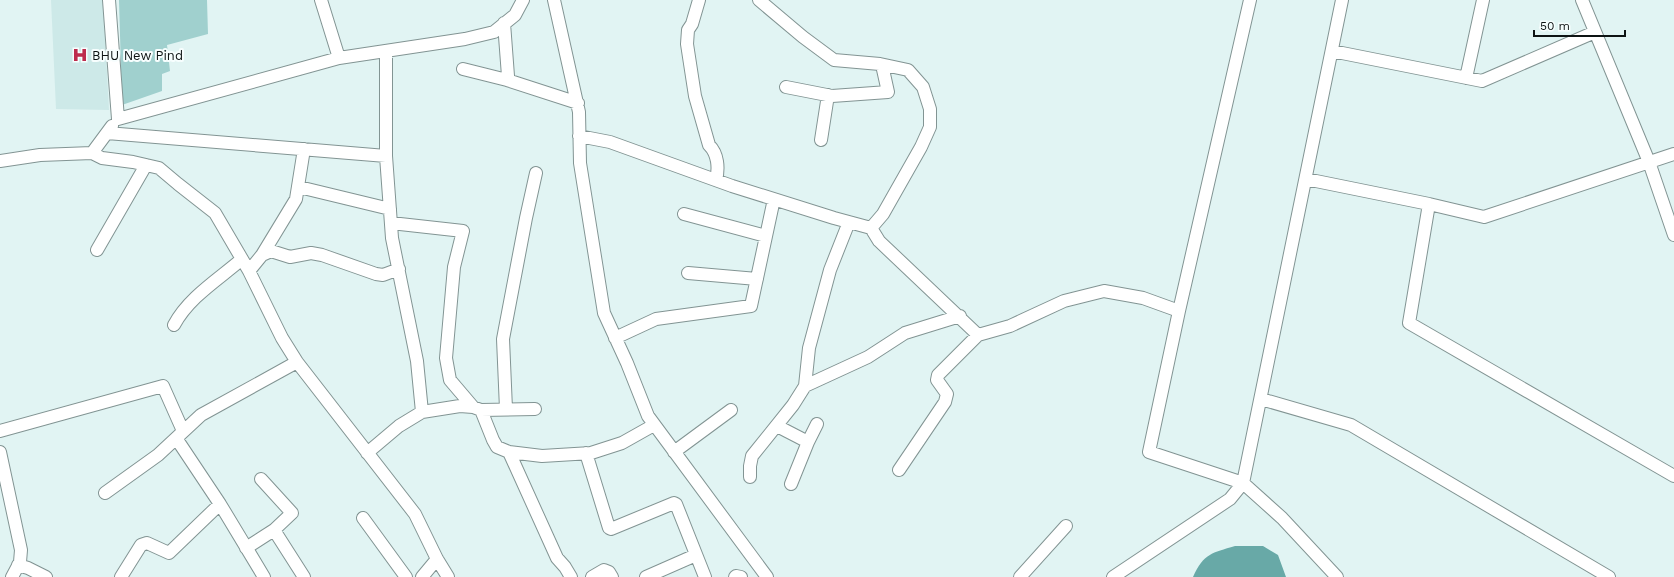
<svg xmlns="http://www.w3.org/2000/svg" width="1674" height="577" font-family="'Work Sans',sans-serif">
	<rect width="100%" height="100%" fill="#e1f4f3"/>
	<path fill="#cde9e8" d="M 51,0 L 103,0 L 109,110 L 56,109 Z"/>
	<path fill="#a0d0ce" d="M 119,0 L 207,0 L 208,34 L 167,45 L 170,71 L 162,74 L 162,91 L 122,105 Z"/>
	<path fill="#68a9a7" d="M 1235,546 L 1263,546 L 1278,555 L 1286,577 L 1193,577 C 1204,553 1212,553 1235,546 Z"/>
	<g fill="none" stroke-linecap="round" stroke-linejoin="round">
		<g stroke="#829493" stroke-width="14">
			<path id="street" d="M 109,0 L 118,119
				M 321,0 L 339,58
				M 554,0 L 579,112 L 580,163 L 604,313 L 627,363 L 648,416 L 767,577
				M 699,0 L 692,24 L 688,30 L 687,44 L 695,96 L 709,145 C 718,154 719,168 716,180
				M 759,0 L 803,37 L 834,60 L 880,64 L 908,70 L 923,87 L 930,109 L 930,127 L 921,147 L 883,214 L 871,228
				M 1250,0 L 1179,311 L 1149,452 L 1243,483 L 1282,518 L 1337,577
				M 1582,0 L 1649,162 L 1674,235
				M 504,23 L 508,76 L 507,80
				M 386,51 L 386,156 L 392,238 L 417,361 L 422,412
				M 1332,51 L 1482,81 L 1595,32
				M 463,69 L 507,80 L 578,103
				M 1466,78 L 1483,0
				M 786,87 L 832,96 L 888,92 L 882,65
				M 118,119 L 339,58 L 465,39 L 494,32 L 515,15 L 523,0
				M 107,133 L 386,156
				M 579,136 L 610,142 L 732,186 L 834,218 L 871,228 L 879,241 L 978,335 L 1010,326 L 1064,301 L 1104,291 L 1143,298 L 1179,311
				M 821,140 L 828,95
				M 92,153 L 102,158 L 133,162 L 159,168 L 178,184 L 215,213 L 249,271 L 282,338 L 297,362 L 415,514 L 437,559 L 448,577
				M 1674,154 L 1484,217 L 1429,204 L 1409,323 L 1674,476
				M 0,161 L 40,155 L 92,153 L 112,126
				M 1306,179 L 1429,204
				M 299,187 L 390,209
				M 684,214 L 766,236
				M 391,223 L 463,231 L 454,267 L 446,358 L 450,380 L 473,407
				M 97,250 L 146,165
				M 262,255 L 296,199 L 304,149
				M 249,271 L 262,255 L 271,251 L 290,257 L 311,253 L 322,255 L 376,274 L 383,275 L 399,269
				M 688,273 L 757,279
				M 174,325 C 189,297 219,279 242,259
				M 615,338 L 656,319 L 751,306 L 774,199
				M 805,386 L 868,357 L 905,333 L 960,316
				M 1261,399 L 1351,425 L 1609,577
				M 506,409 L 503,339 L 526,218 L 536,173
				M 481,410 L 535,409
				M 777,426 L 808,442
				M 0,431 L 163,386 L 183,431
				M 176,438 L 220,504 L 264,577
				M 0,452 L 21,550 L 20,562 L 12,577
				M 509,452 L 557,558 L 565,567 L 571,577
				M 674,452 L 731,410
				M 367,453 L 399,426 L 422,412 L 460,406 L 473,407 L 481,410 L 493,440 L 497,447 L 509,452 L 542,456 L 591,453 L 622,443 L 654,425
				M 586,453 L 609,528 L 611,529 L 674,503 L 676,504 L 705,577
				M 899,470 L 945,402 L 947,394 L 937,380 L 938,375 L 978,335
				M 750,477 L 750,466 L 752,456 L 793,405 L 805,386 L 809,348 L 830,270 L 849,222
				M 791,484 L 808,442 L 817,424
				M 105,493 L 158,455 L 201,415 L 297,362
				M 363,518 L 406,577
				M 274,530 L 304,577
				M 246,548 L 274,530 L 292,513 L 261,479
				M 18,565 L 28,568 L 46,577
				M 121,577 L 141,545 L 147,543 L 169,553 L 220,504
				M 422,577 L 437,559
				M 592,577 L 604,570 L 609,572 L 612,577
				M 646,577 L 696,555
				M 735,577 L 736,576 L 741,577
				M 1020,577 L 1066,526
				M 1113,577 L 1230,499 L 1243,483 L 1342,0"/>
		</g>
		<use href="#street" stroke="#fff" stroke-width="12"/>
	</g>
	<defs>
		<g id="hospital-bare" transform="scale(1.2)"><path d="M-5-5h3v3.5h4V-5h3V5h-3V1.5h-4V5h-3Z" fill="#bd2c4d" stroke="#f7fefe" stroke-width="2.5" paint-order="stroke"/></g>
	</defs>
	<g fill-rule="evenodd">
		<use href="#hospital-bare" x="80" y="55"/>
	</g>
	<g text-anchor="middle" stroke-width="4" stroke-linejoin="round" paint-order="stroke">
		<g font-size="13" fill="#0d1313" stroke="#f7fefe" text-anchor="start">
			<text x="92" y="60">BHU New Pind</text>
		</g>
	</g>
	<path d="M1534 30v6h91v-6" fill="none" stroke="#0d1313" stroke-width="2"/>
	<text x="1540" y="30" font-size="12" fill="#0d1313" stroke="#f7fefe" stroke-width="3" paint-order="stroke">50 m</text>
</svg>
